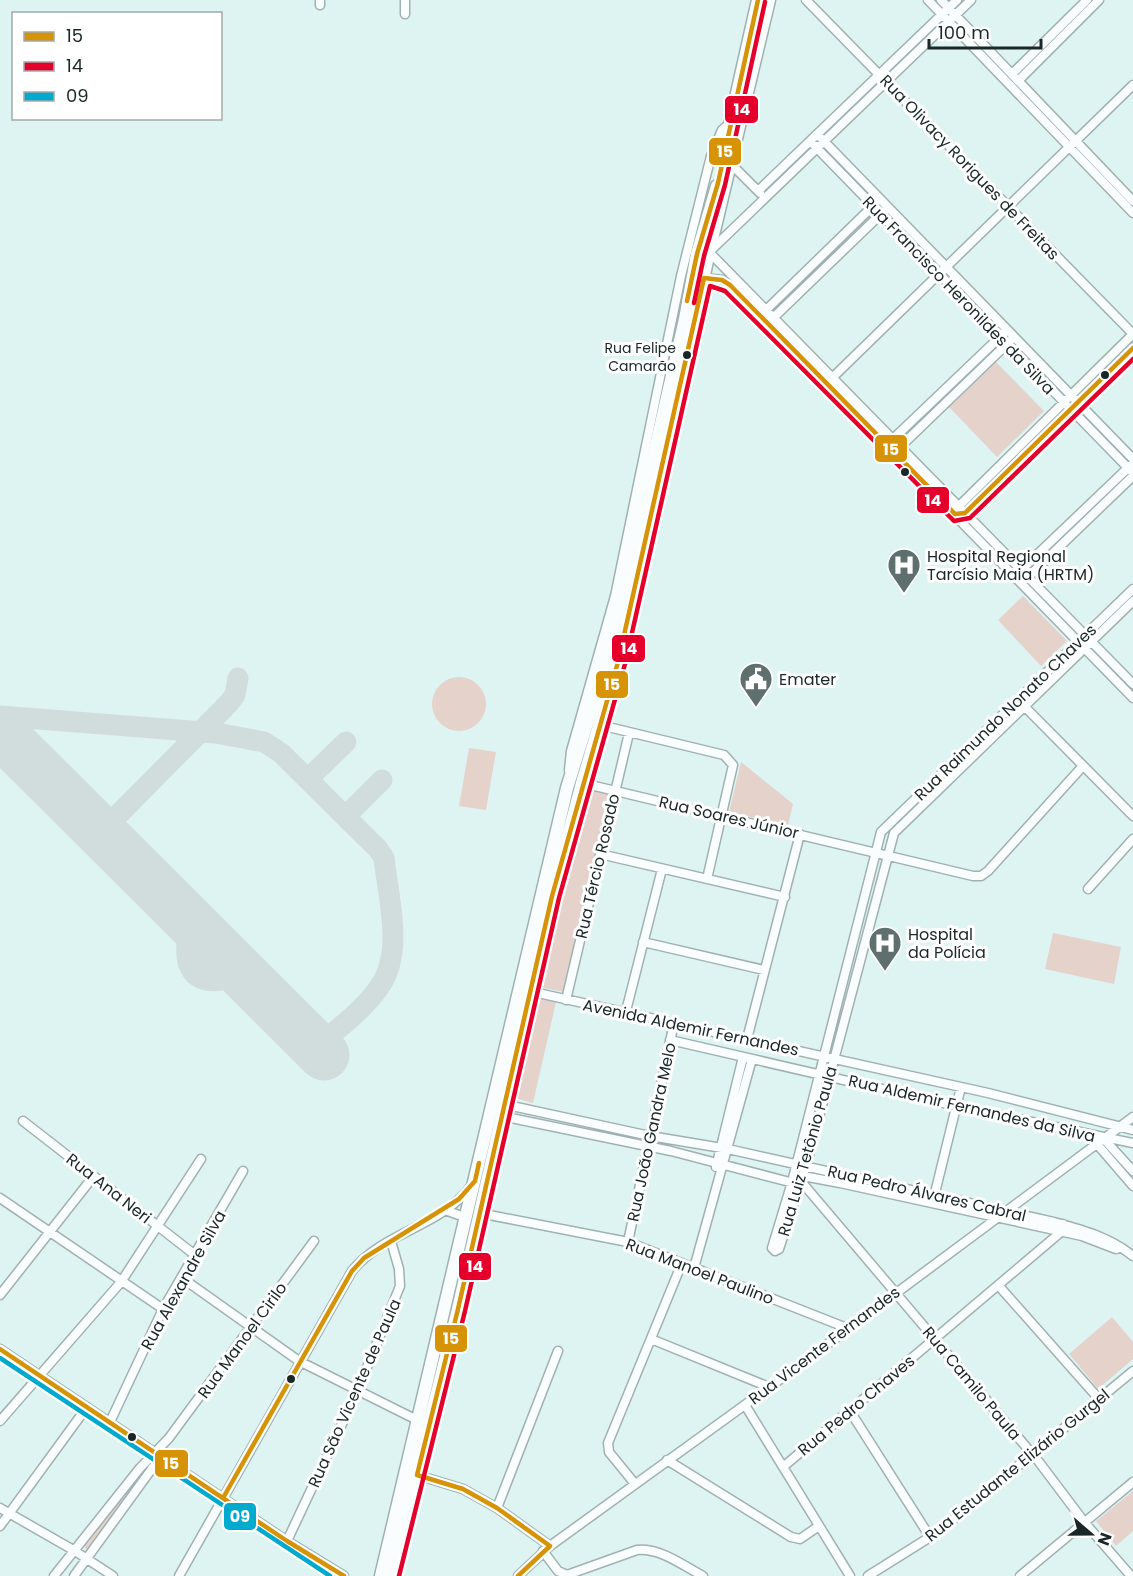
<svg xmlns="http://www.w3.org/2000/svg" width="1133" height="1576" font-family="Poppins,sans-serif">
	<rect width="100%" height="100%" fill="#def4f3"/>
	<path fill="#e4d2cb" d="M 996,362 L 1044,411 L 997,457 L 949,407 Z
		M 1023,596 L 1067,641 L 1041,666 L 998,620 Z
		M432 704a27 27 0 1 1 54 0a27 27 0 1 1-54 0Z
		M 469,748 L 496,752 L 486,810 L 459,806 Z
		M 741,762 L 793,804 L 788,825 L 729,812 Z
		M 589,787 L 609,792 L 564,992 L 539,987 Z
		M 1053,933 L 1121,947 L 1114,984 L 1045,969 Z
		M 537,997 L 556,1002 L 533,1103 L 512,1097 Z
		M 1112,1317 L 1133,1342 L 1133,1359 L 1098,1389 L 1069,1354 Z
		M 146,1467 L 149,1467 L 90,1549 L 86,1549 L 84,1545 Z
		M 1133,1491 L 1133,1531 L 1116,1546 L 1096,1521 Z"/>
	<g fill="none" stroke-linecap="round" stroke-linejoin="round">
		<path stroke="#d0dddc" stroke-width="21" d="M 0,716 L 216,733 L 264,742 L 281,753 L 378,849 L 384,858 C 388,896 404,952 380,986 C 364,1010 338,1028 316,1048
			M 312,783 L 313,774 L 346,742
			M 89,821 L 96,824 L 111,822 L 228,704 L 235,695 L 238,678
			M 349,821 L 351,811 L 382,780
			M 171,903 C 177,914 185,925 186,937 C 188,946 185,957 189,965 C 198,988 225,981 242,974"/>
		<path stroke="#d0dddc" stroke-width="51" d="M 0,732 L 324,1055"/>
		<g stroke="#a0b1b1" stroke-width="11">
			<path id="street" d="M 320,0 L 320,5
				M 405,0 L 405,14
				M 806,0 L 1133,334
				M 928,0 L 1133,213
				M 941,0 L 1133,201
				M 971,0 L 709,252 L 1133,684
				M 1012,74 L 1087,0
				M 1018,81 L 1099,0
				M 818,135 L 1133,459
				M 811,142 L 1133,473
				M 730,163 L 760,193
				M 758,191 L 957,0
				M 704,278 L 722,280 L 730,285 L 1133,698
				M 762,314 L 875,204
				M 770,321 L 884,211
				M 830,380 L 1133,85
				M 893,439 L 1003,334
				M 900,447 L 1010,341
				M 957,508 L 1133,334
				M 961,514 L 965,513 L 1133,348
				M 1021,570 L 1130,466
				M 1028,577 L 1133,476
				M 1133,589 L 881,832 L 792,1182 L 772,1248 L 775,1251 L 779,1249 L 806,1166 L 894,833 L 1133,601
				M 1022,704 L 1133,816
				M 600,725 L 724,755 L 733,765 L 707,879
				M 569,770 L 571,751 L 615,596 L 681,276 L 711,156 L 722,130 L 731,122
				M 582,783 L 973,876 L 981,876 L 988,871 L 1082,767
				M 600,854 L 785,897
				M 1088,889 L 1133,839
				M 643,942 L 764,970
				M 529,991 L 988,1093 L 1133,1130
				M 566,1000 L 629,733
				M 626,1011 L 662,869
				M 747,1039 L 800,834
				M 670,1040 L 956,1106 L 1133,1143
				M 503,1104 L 650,1136 L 728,1149 L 1054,1222 C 1083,1230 1109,1237 1133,1256
				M 501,1116 L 671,1151 L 805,1186 L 1039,1462 L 1085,1523 L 1131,1576
				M 23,1121 L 195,1255
				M 1103,1138 L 1133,1171
				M 1096,1143 L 1133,1186
				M 716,1167 L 743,1057
				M 800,1177 L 803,1176 L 840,1183 L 1082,1236 L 1116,1249
				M 934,1197 L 961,1087
				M 0,1198 L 163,1309
				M 445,1210 L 467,1218
				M 479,1213 L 628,1242 L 847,1328
				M 628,1242 L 674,1023
				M 694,1268 L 752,1059
				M 182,1278 L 299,1361 L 419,1421
				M 998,1285 L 1099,1399
				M 0,1295 L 93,1177
				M 651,1339 L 769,1387
				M 0,1349 L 287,1541 L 344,1576
				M 745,1405 L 850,1576
				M 850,1411 L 930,1537
				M 0,1421 L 121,1282 L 201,1159
				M 110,1422 L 163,1309 L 243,1171
				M 667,1460 L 791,1537 L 800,1539 L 819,1526
				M 783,1467 L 1061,1232 L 1063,1224
				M 417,1475 L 463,1489 L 497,1508 L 550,1546
				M 635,1484 L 609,1452 L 608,1443 L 682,1263
				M 0,1508 L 75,1551 L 113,1576
				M 497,1508 L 558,1351
				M 0,1526 L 87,1407
				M 287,1541 L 357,1392 L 400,1286 L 399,1269 L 391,1241
				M 543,1551 L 558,1571 L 567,1575 L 637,1550 C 661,1548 682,1565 703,1576
				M 54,1576 L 140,1468 L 169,1438 L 314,1241
				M 74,1576 L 164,1452
				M 179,1576 L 352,1271 C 383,1232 442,1226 471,1186
				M 518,1576 L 550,1546 L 786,1375 L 1133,1117
				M 868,1576 L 938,1532 L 1133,1371
				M 1020,1576 L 1133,1482"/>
		</g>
		<g stroke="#a0b1b1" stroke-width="15">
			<path id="secondary" d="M 726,142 L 758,0
				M 381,1576 L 567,788 L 607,659 L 685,319 L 697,254 L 717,186
				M 391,1576 L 458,1309 L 552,896 L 582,783 L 618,662 L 709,252 L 769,0"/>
		</g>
		<use href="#street" stroke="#fafdfd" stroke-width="8"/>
		<use href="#secondary" stroke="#fafdfd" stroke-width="12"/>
		<g stroke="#fff" stroke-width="9">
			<path id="bus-1" d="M 687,301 L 697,254 L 718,183 L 758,0
				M 0,1349 L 287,1541 L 344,1576
				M 223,1498 L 352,1271 L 364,1258 L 459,1199 L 475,1181 L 479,1163
				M 518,1576 L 550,1546 L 497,1508 L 463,1489 L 417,1475 L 458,1309 L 552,896 L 618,662 L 704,278 L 722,280 L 730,285 L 955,514 L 965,513 L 1133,348"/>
		</g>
		<g stroke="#fff" stroke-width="9">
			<path id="bus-2" d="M 694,303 L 704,256 L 725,185 L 765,2
				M 399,1576 L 465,1311 L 559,898 L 625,664 L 710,286 L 725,291 L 954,521 L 970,518 L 1133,359"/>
		</g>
		<g stroke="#fff" stroke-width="9">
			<path id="bus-3" d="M 0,1358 L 330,1576"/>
		</g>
		<use href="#bus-1" stroke="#d69306" stroke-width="4.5"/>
		<use href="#bus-2" stroke="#e4002b" stroke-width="4.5"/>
		<use href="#bus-3" stroke="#00a9ce" stroke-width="4.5"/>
	</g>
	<defs>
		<g id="hospital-pin" transform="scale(1.725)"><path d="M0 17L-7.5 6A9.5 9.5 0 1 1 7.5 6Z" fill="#5e6f6e" stroke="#fff"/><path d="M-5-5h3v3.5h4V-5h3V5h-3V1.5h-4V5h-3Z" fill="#fff"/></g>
		<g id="civic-pin" transform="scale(1.725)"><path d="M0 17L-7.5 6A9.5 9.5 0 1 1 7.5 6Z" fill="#5e6f6e" stroke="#fff"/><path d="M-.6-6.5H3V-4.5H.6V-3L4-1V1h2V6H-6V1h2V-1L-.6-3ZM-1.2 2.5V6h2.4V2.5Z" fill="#fff"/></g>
	</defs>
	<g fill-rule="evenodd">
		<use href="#hospital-pin" x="904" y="565"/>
		<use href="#civic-pin" x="756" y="679"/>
		<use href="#hospital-pin" x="885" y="943"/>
	</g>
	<g fill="#192727" stroke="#fff" stroke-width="2">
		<circle cx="687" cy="355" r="5"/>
		<circle cx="1105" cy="375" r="5"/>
		<circle cx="905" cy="472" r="5"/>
		<circle cx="291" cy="1379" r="5"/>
		<circle cx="132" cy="1437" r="5"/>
	</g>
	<g text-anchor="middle" stroke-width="6" stroke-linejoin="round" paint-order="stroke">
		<g font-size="14" fill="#192727" stroke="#fff" text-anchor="end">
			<text x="676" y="353">Rua Felipe<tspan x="676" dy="18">Camarão</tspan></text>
		</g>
		<g font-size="16" fill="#192727" stroke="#fff">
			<text transform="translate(970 167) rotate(46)" y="6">Rua Olivacy Rorigues de Freitas</text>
			<text transform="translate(959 295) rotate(46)" y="6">Rua Francisco Heronildes da Silva</text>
			<text transform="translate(1005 712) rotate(-44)" y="6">Rua Raimundo Nonato Chaves</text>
			<text transform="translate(729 817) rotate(13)" y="6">Rua Soares Júnior</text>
			<text transform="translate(597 866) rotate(-77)" y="6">Rua Tércio Rosado</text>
			<text transform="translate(691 1027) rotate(12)" y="6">Avenida Aldemir Fernandes</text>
			<text transform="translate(972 1108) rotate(13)" y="6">Rua Aldemir Fernandes da Silva</text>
			<text transform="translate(651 1132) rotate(-78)" y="6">Rua João Gandra Melo</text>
			<text transform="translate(807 1151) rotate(-74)" y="6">Rua Luiz Tetônio Paula</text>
			<text transform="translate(109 1188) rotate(38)" y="6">Rua Ana Neri</text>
			<text transform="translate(927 1193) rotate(13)" y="6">Rua Pedro Álvares Cabral</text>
			<text transform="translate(700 1271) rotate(21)" y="6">Rua Manoel Paulino</text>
			<text transform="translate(183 1280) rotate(-61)" y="6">Rua Alexandre Silva</text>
			<text transform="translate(242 1340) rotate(-54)" y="6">Rua Manoel Cirilo</text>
			<text transform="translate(824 1345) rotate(-37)" y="6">Rua Vicente Fernandes</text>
			<text transform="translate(972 1383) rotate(50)" y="6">Rua Camilo Paula</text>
			<text transform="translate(354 1393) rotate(-66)" y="6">Rua São Vicente de Paula</text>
			<text transform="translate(856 1405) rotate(-40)" y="6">Rua Pedro Chaves</text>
			<text transform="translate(1017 1465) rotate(-39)" y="6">Rua Estudante Elizário Gurgel</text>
		</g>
		<g font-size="16" fill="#192727" stroke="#fff" text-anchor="start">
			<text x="927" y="562">Hospital Regional<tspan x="927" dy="18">Tarcísio Maia (HRTM)</tspan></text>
			<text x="779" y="685">Emater</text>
			<text x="908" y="940">Hospital<tspan x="908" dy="18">da Polícia</tspan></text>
		</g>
	</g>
	<g stroke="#fff" stroke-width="2">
		<rect x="724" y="95" width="35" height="29" rx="6" fill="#e4002b"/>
		<rect x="708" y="137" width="34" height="29" rx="6" fill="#d69306"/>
		<rect x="874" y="434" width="34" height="29" rx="6" fill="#d69306"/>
		<rect x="916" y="486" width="34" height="28" rx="6" fill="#e4002b"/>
		<rect x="611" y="634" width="35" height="29" rx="6" fill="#e4002b"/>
		<rect x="595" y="670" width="34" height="29" rx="6" fill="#d69306"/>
		<rect x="458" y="1252" width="34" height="29" rx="6" fill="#e4002b"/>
		<rect x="434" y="1324" width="34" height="29" rx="6" fill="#d69306"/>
		<rect x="154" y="1449" width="35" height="29" rx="6" fill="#d69306"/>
		<rect x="223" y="1502" width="34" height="29" rx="6" fill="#00a9ce"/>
	</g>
	<g font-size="16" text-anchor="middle" font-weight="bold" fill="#fff">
		<text x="742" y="115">14</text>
		<text x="725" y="157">15</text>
		<text x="891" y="455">15</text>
		<text x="933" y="506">14</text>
		<text x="629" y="654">14</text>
		<text x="612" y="690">15</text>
		<text x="475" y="1272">14</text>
		<text x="451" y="1344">15</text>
		<text x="171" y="1469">15</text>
		<text x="240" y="1522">09</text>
	</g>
	<rect x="12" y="12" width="210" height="108" fill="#ffffff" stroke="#a3a9a9" stroke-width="1.5"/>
	<rect x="24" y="32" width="30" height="9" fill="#d69306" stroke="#a3a9a9" stroke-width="1.5"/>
	<text x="66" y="42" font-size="18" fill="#192727">15</text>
	<rect x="24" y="62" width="30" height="9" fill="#e4002b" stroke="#a3a9a9" stroke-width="1.5"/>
	<text x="66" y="72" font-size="18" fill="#192727">14</text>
	<rect x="24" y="92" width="30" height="9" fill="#00a9ce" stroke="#a3a9a9" stroke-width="1.5"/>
	<text x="66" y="102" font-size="18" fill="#192727">09</text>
	<g transform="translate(1091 1534) rotate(110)" stroke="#ffffff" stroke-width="4.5" paint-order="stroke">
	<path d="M0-4.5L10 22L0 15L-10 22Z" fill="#192727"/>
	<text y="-9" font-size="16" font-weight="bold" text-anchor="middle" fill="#192727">N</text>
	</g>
	<path d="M929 39v9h112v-9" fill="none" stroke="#192727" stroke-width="3"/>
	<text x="938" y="39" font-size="18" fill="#192727" stroke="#ffffff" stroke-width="4.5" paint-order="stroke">100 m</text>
</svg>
